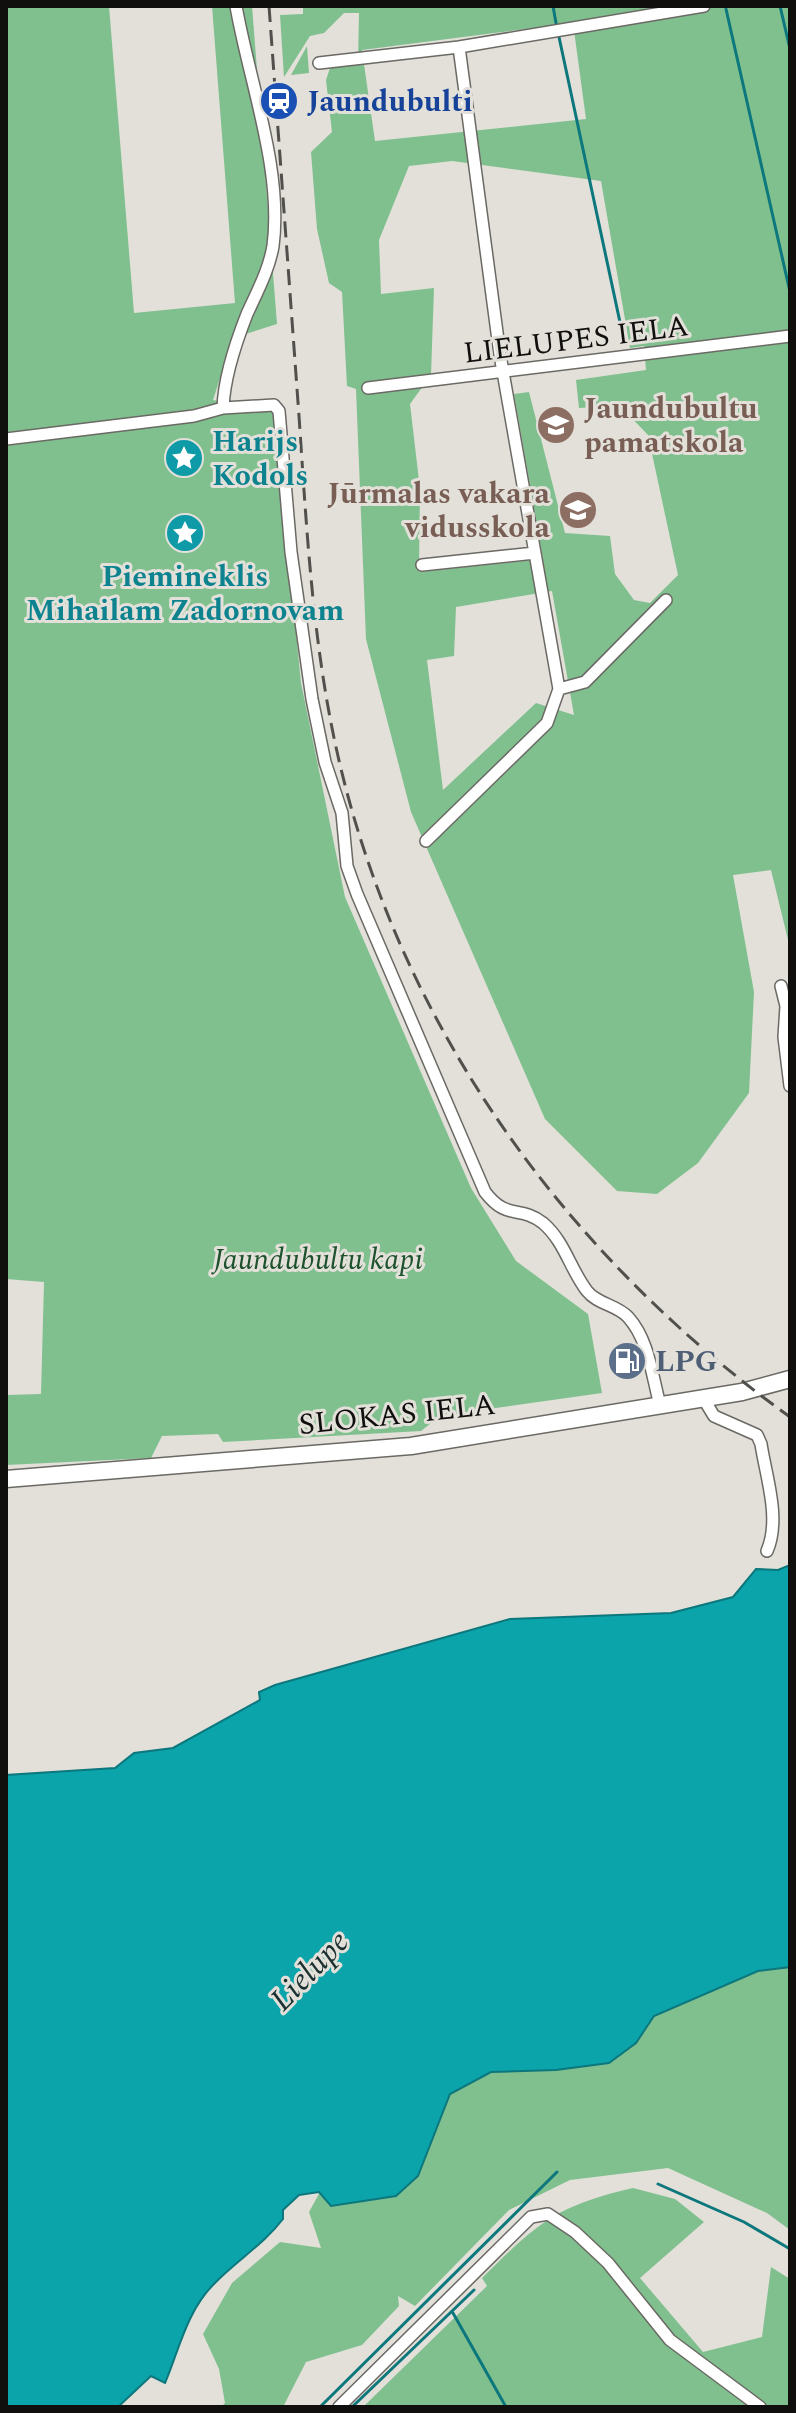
<svg xmlns="http://www.w3.org/2000/svg" width="796" height="2413" font-family="Spectral,serif">
	<rect width="100%" height="100%" fill="#e2e0d9"/>
	<path fill="#80c08f" fill-rule="evenodd" d="M 6,6 L 109,6 L 134,313 L 235,303 L 212,6 L 252,6 L 277,324 L 233,338 L 213,400 L 274,411 L 301,683 L 345,897 L 471,1188 L 516,1261 L 588,1314 L 602,1393 L 440,1416 L 421,1431 L 223,1442 L 218,1434 L 162,1436 L 151,1458 L 6,1465 L 6,1395 L 41,1394 L 44,1282 L 6,1279 Z
		M 303,6 L 790,6 L 790,948 L 771,870 L 733,875 L 754,992 L 749,1093 L 698,1163 L 657,1194 L 617,1191 L 545,1119 L 411,812 L 366,639 L 356,389 L 347,386 L 342,292 L 329,283 L 317,229 L 311,152 L 332,132 L 326,80 L 330,68 L 358,63 L 359,13 L 344,13 L 324,33 L 310,36 L 284,77 L 280,15 L 303,14 ZM 573,23 L 586,119 L 375,141 L 362,50 ZM 452,161 L 601,181 L 630,348 L 644,346 L 646,370 L 576,380 L 579,408 L 620,406 L 648,435 L 678,575 L 650,603 L 634,600 L 615,574 L 610,536 L 565,533 L 529,392 L 514,394 L 543,559 L 419,572 L 420,489 L 410,404 L 431,375 L 434,288 L 381,294 L 379,240 L 409,166 ZM 552,591 L 574,715 L 536,703 L 443,790 L 427,660 L 454,656 L 456,607 Z
		M 307,46 L 309,73 L 291,75 Z
		M 790,1967 L 790,2230 L 767,2213 L 668,2168 L 570,2180 L 509,2210 L 415,2306 L 398,2296 L 399,2306 L 362,2345 L 306,2362 L 283,2407 L 221,2407 L 225,2403 L 219,2369 L 203,2334 L 232,2283 L 280,2242 L 321,2248 L 309,2212 L 320,2192 L 331,2206 L 396,2196 L 418,2176 L 450,2094 L 491,2072 L 556,2070 L 636,2043 L 654,2016 L 758,1971 Z
		M 633,2188 L 675,2199 L 704,2222 L 640,2278 L 703,2352 L 762,2337 L 771,2267 L 790,2279 L 790,2407 L 363,2407 L 487,2286 L 482,2278 C 538,2223 555,2206 633,2188 Z"/>
	<path fill="#0ba4ab" stroke="#0c777c" stroke-width="2" d="M 790,1565 L 790,1967 L 758,1971 L 654,2016 L 636,2043 L 609,2063 L 556,2070 L 491,2072 L 450,2094 L 418,2176 L 396,2196 L 331,2206 L 319,2192 L 299,2195 L 283,2210 L 283,2219 C 263,2245 237,2260 215,2283 C 187,2310 179,2350 165,2383 L 151,2376 L 118,2407 L 6,2407 L 6,1775 L 115,1768 L 134,1753 L 173,1748 L 260,1700 L 259,1692 L 275,1685 L 510,1619 L 671,1613 L 733,1597 L 756,1569 L 778,1570 Z"/>
	<g fill="none" stroke-linecap="round" stroke-linejoin="round">
		<path stroke="#0c777c" stroke-width="3" d="M 553,6 L 556,23
			M 780,6 L 790,49
			M 726,9 L 790,292
			M 559,37 L 624,341
			M 658,2184 L 744,2222 L 790,2249
			M 453,2313 L 506,2407
			M 320,2407 L 557,2172
			M 352,2407 L 474,2290"/>
		<g stroke="#6b6964" stroke-width="14">
			<path id="street" d="M 459,47 L 500,355 L 559,689
				M 319,63 L 459,47 L 704,6
				M 368,388 L 790,336
				M 223,408 C 224,378 236,342 247,314 C 257,292 269,270 273,246 C 283,170 249,81 236,6
				M 6,439 L 194,416 L 223,408 L 274,405 L 279,411 L 291,552 L 312,699 L 325,762 L 342,813 L 347,866 L 357,894 L 485,1192 C 507,1221 520,1205 543,1223 C 565,1242 570,1269 587,1291 C 597,1304 617,1305 628,1317 C 649,1340 652,1376 660,1405
				M 422,565 L 535,553
				M 426,841 L 547,723 L 559,689 L 585,682 L 666,600
				M 781,986 L 786,1006 L 784,1037 L 790,1086
				M 703,1398 L 714,1416 L 757,1435 L 761,1444 C 766,1477 781,1519 767,1551
				M 339,2407 L 531,2217 L 548,2214 L 575,2232 L 608,2263 L 670,2340 L 760,2407"/>
		</g>
		<g stroke="#6b6964" stroke-width="19">
			<path id="secondary" d="M 6,1479 L 411,1446 L 742,1392 L 790,1379"/>
		</g>
		<use href="#street" stroke="#fff" stroke-width="11"/>
		<use href="#secondary" stroke="#fff" stroke-width="16"/>
		<path stroke="#51504c" stroke-width="3" stroke-dasharray="16 8" stroke-linecap="butt" d="M 269,6 C 279,143 289,279 299,416 C 307,534 313,653 341,769 C 405,1034 570,1259 790,1417"/>
	</g>
	<defs>
		<g id="station-disc" transform="scale(2)"><circle r="9.5" fill="#1a4fb4" stroke="#e2e0d9"/><path d="M-3-6H3Q5-6 5-4V2Q5 4 3 4L4.5 6H3L1.5 4h-3L-3 6H-4.5L-3 4Q-5 4-5 2V-4Q-5-6-3-6ZM-3.5-4v3h7v-3ZM-3.5 1v1.5H-2V1ZM2 1v1.5H3.5V1Z" fill="#fff"/></g>
		<g id="school-disc" transform="scale(2)"><circle r="9.5" fill="#8d6e63" stroke="#e2e0d9"/><path d="M0-5L7-2L0 1L-7-2ZM-4 1L0 2.5L4 1V4Q0 6-4 4Z" fill="#fff"/></g>
		<g id="sight-disc" transform="scale(2)"><circle r="9.5" fill="#0f9aa8" stroke="#e2e0d9"/><path d="M0-6L1.8-2.2L6-1.7L2.9 1.2L3.7 5.4L0 3.3L-3.7 5.4L-2.9 1.2L-6-1.7L-1.8-2.2Z" fill="#fff"/></g>
		<g id="fuel-disc" transform="scale(2)"><circle r="9.5" fill="#5c6f8a" stroke="#e2e0d9"/><path d="M-5.5-6h7V0h2V4h1.3V-2.5L3-4.5l.8-.8L6-3V5H2.5V1h-1V6h-7ZM-4.2-4.7v3.2H.2V-4.7Z" fill="#fff"/></g>
	</defs>
	<g fill-rule="evenodd">
		<use href="#station-disc" x="279" y="101"/>
		<use href="#school-disc" x="556" y="425"/>
		<use href="#sight-disc" x="184" y="458"/>
		<use href="#school-disc" x="578" y="510"/>
		<use href="#sight-disc" x="185" y="533"/>
		<use href="#fuel-disc" x="627" y="1361"/>
	</g>
	<g text-anchor="middle" stroke-width="6" stroke-linejoin="round" paint-order="stroke">
		<g font-size="30" font-weight="bold" fill="#164399" stroke="#e2e0d9" text-anchor="start">
			<text x="307" y="111">Jaundubulti</text>
		</g>
		<g font-size="30" fill="#100f0d" stroke="#e2e0d9">
			<text transform="translate(576 339) rotate(-7)" y="10">LIELUPES IELA</text>
			<text transform="translate(397 1414) rotate(-6)" y="10">SLOKAS IELA</text>
		</g>
		<g font-size="30" font-weight="bold" fill="#785e54" stroke="#e2e0d9" text-anchor="start">
			<text x="584" y="418">Jaundubultu<tspan x="584" dy="34">pamatskola</tspan></text>
			<text x="550" y="503" text-anchor="end">Jūrmalas vakara<tspan x="550" dy="34">vidusskola</tspan></text>
		</g>
		<g font-size="30" font-weight="bold" fill="#0d838f" stroke="#e2e0d9" text-anchor="start">
			<text x="212" y="451">Harijs<tspan x="212" dy="34">Kodols</tspan></text>
			<text x="185" y="586" text-anchor="middle">Piemineklis<tspan x="185" dy="34">Mihailam Zadornovam</tspan></text>
		</g>
		<g font-size="30" font-style="italic" fill="#1d522d" stroke="#e2e0d9">
			<text x="318" y="1269">Jaundubultu kapi</text>
		</g>
		<g font-size="30" font-weight="bold" fill="#4e5e75" stroke="#e2e0d9" text-anchor="start">
			<text x="655" y="1371">LPG</text>
		</g>
		<g font-size="32" font-style="italic" fill="#1a3031" stroke="#e2e0d9">
			<text transform="translate(309 1970) rotate(-46)" y="11">Lielupe</text>
		</g>
	</g>
	<rect width="796" height="2413" fill="none" stroke="#100f0d" stroke-width="16"/>
</svg>
